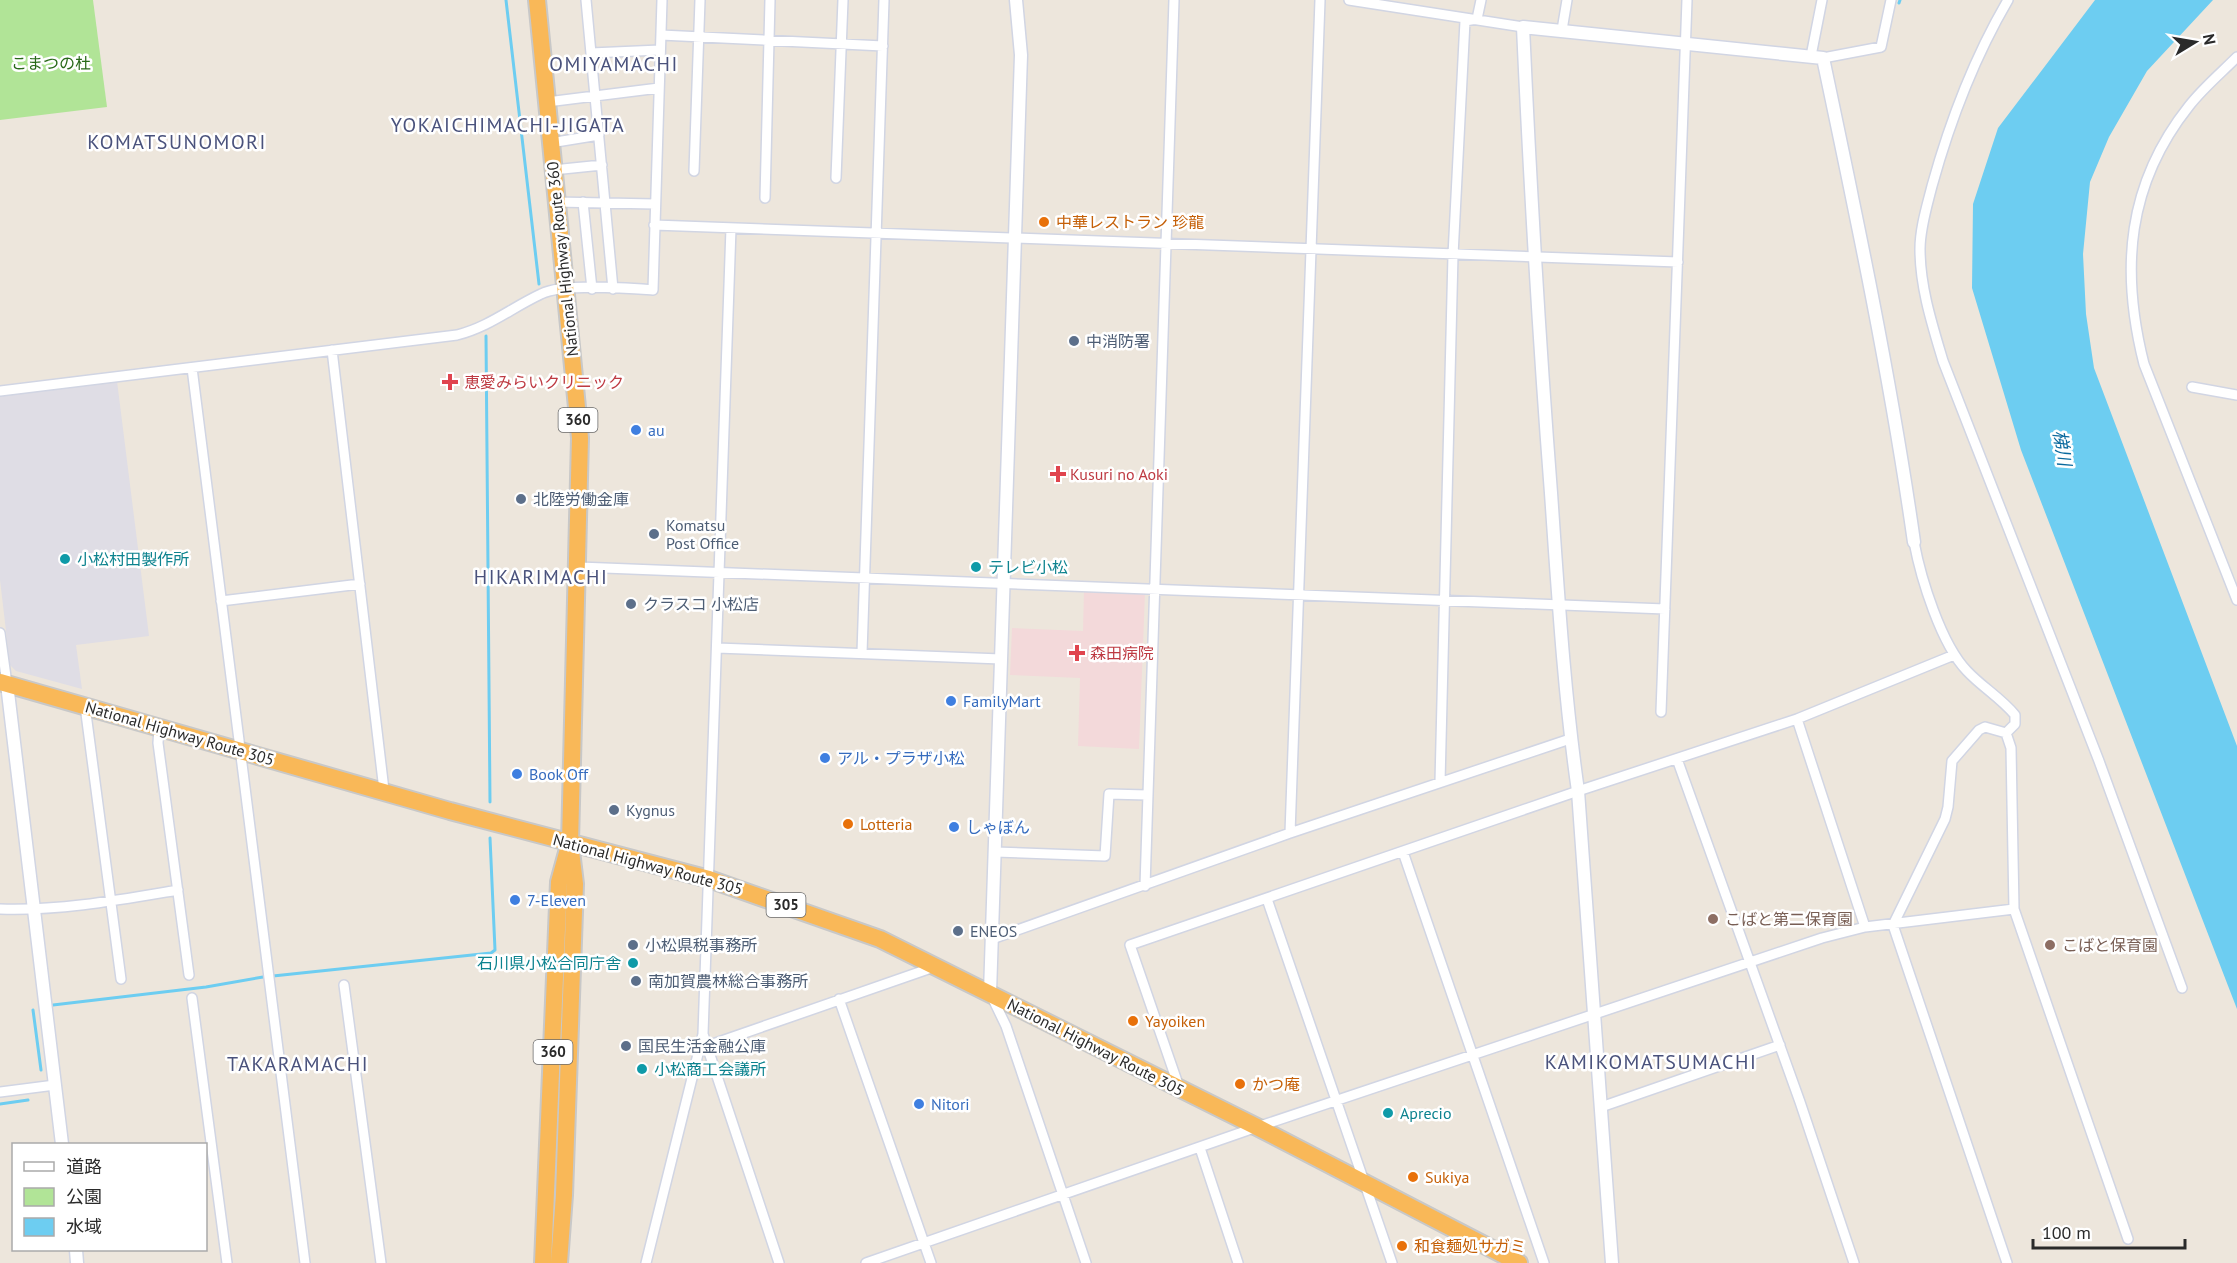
<svg xmlns="http://www.w3.org/2000/svg" width="2237" height="1263" font-family="'PT Sans','Noto Sans JP',sans-serif">
	<rect width="100%" height="100%" fill="#ede6dc"/>
	<path fill="#dfdde5" d="M 117,381 L 149,636 L 76,645 L 82,689 L 16,671 L 10,665 L 0,580 L 0,394 Z"/>
	<path fill="#f3d9da" d="M 1084,590 L 1145,592 L 1139,749 L 1078,746 L 1080,678 L 1010,675 L 1012,628 L 1083,631 Z"/>
	<path fill="#b1e497" d="M 0,0 L 93,0 L 107,107 L 0,120 Z"/>
	<path fill="#6dcdf1" d="M 2095,0 L 2213,0 L 2147,71 L 2109,137 L 2090,182 L 2083,254 L 2086,314 L 2094,368 L 2237,746 L 2237,1009 L 2021,450 L 1972,288 L 1973,204 L 1998,128 Z"/>
	<g fill="none" stroke-linecap="round" stroke-linejoin="round">
		<path stroke="#6dcdf1" stroke-width="3" d="M 506,0 L 539,284
			M 1899,3 L 1900,0
			M 486,336 L 490,802
			M 273,976 L 491,953 L 495,950 L 490,838
			M 53,1005 L 206,987 L 263,977
			M 33,1010 L 41,1070
			M 0,1104 L 28,1100"/>
		<g stroke="#d1d5e3" stroke-width="12">
			<path id="minor" d="M 586,0 L 613,289
				M 1349,0 L 1523,27
				M 2008,0 C 1974,58 1950,121 1932,186 C 1927,206 1920,228 1920,249 C 1920,287 1932,324 1943,361 L 2099,761 L 2182,988
				M 1562,30 L 1567,0
				M 661,35 L 883,46
				M 591,53 L 660,50
				M 1811,56 L 1822,0
				M 2237,57 C 2221,73 2203,88 2189,106 C 2127,184 2120,269 2144,364 L 2237,600
				M 1823,58 L 1881,47 L 1891,0
				M 547,102 L 659,88
				M 550,143 L 599,135
				M 553,170 L 602,165
				M 694,171 L 700,0
				M 836,178 L 843,0
				M 765,198 L 770,0
				M 556,202 L 655,204
				M 583,202 L 592,289
				M 654,225 L 1678,262
				M 332,350 L 384,790
				M 192,368 L 305,1263
				M 2192,387 L 2237,395
				M 0,391 L 457,335 C 489,327 511,308 541,294 C 563,283 626,288 653,290 L 662,0
				M 1914,542 C 1921,579 1941,644 1967,671 C 1982,687 2001,698 2015,715 L 2015,724 L 2006,733
				M 579,567 L 1665,609
				M 221,601 L 360,584
				M 0,633 L 7,684
				M 717,648 L 1001,659
				M 862,653 L 884,0
				M 85,706 L 121,979
				M 1661,712 L 1687,0
				M 1797,719 L 1865,927
				M 159,728 L 158,743 L 189,975
				M 1677,759 L 1800,1102 L 1854,1263
				M 1440,782 L 1453,255 L 1465,21 L 1477,19 L 1481,0
				M 1290,833 L 1320,0
				M 995,852 L 1105,856 L 1109,794 L 1147,795
				M 1403,852 L 1544,1263
				M 1145,886 L 1174,0
				M 1267,899 L 1392,1263
				M 0,909 C 60,911 119,900 178,890
				M 992,939 L 1290,833 L 1570,739
				M 344,985 L 381,1263
				M 992,997 L 1006,1026 L 1086,1263
				M 192,998 L 227,1263
				M 839,999 L 931,1263
				M 703,1034 L 779,1263
				M 707,1046 L 934,967
				M 1179,1087 L 1130,945 L 1578,791 L 1797,719 L 1954,655
				M 0,1092 L 55,1085
				M 1601,1107 L 1780,1045
				M 1200,1148 L 1238,1263
				M 646,1263 L 703,1034 L 731,228
				M 866,1263 L 1257,1127 L 1822,938 L 1865,927 L 2014,909
				M 2007,1263 L 1893,925 L 1945,819 L 1948,807 L 1952,761 L 1979,730 L 1985,727 L 2006,733 L 2011,748 L 2014,909 L 2128,1239"/>
		</g>
		<g stroke="#d1d5e3" stroke-width="15">
			<path id="tertiary" d="M 7,684 L 62,1144
				M 990,993 L 1021,55 L 1016,0
				M 76,1250 L 77,1263
				M 1612,1263 L 1578,791 C 1564,693 1558,593 1551,493 C 1539,338 1530,182 1523,27 L 1823,58 C 1857,219 1891,380 1914,542"/>
		</g>
		<g stroke="#c8c8c8" stroke-width="20">
			<path id="trunk" d="M 537,0 L 580,438 L 570,843 L 575,884 L 564,1195 L 559,1263
				M 0,682 L 450,811 L 709,879 L 880,939 L 1257,1127 L 1519,1263
				M 543,1263 L 559,882 L 568,849"/>
		</g>
		<use href="#minor" stroke="#fff" stroke-width="9"/>
		<use href="#tertiary" stroke="#fff" stroke-width="12"/>
		<use href="#trunk" stroke="#f9b858" stroke-width="16"/>
	</g>
	<g fill="#e8710a" stroke="#fff" stroke-width="2">
		<circle cx="1044" cy="222" r="6"/>
		<circle cx="848" cy="824" r="6"/>
		<circle cx="1133" cy="1021" r="6"/>
		<circle cx="1240" cy="1084" r="6"/>
		<circle cx="1413" cy="1177" r="6"/>
		<circle cx="1402" cy="1246" r="6"/>
	</g>
	<g fill="#5c6f8a" stroke="#fff" stroke-width="2">
		<circle cx="1074" cy="341" r="6"/>
		<circle cx="521" cy="499" r="6"/>
		<circle cx="654" cy="534" r="6"/>
		<circle cx="631" cy="604" r="6"/>
		<circle cx="614" cy="810" r="6"/>
		<circle cx="958" cy="931" r="6"/>
		<circle cx="633" cy="945" r="6"/>
		<circle cx="636" cy="981" r="6"/>
		<circle cx="626" cy="1046" r="6"/>
	</g>
	<g fill="#e0444e" stroke="#fff" stroke-width="2">
		<path d="M447 373h6v6h6v6h-6v6h-6v-6h-6v-6h6z"/>
		<path d="M1055 465h6v6h6v6h-6v6h-6v-6h-6v-6h6z"/>
		<path d="M1074 644h6v6h6v6h-6v6h-6v-6h-6v-6h6z"/>
	</g>
	<g fill="#3f7fe0" stroke="#fff" stroke-width="2">
		<circle cx="636" cy="430" r="6"/>
		<circle cx="951" cy="701" r="6"/>
		<circle cx="825" cy="758" r="6"/>
		<circle cx="517" cy="774" r="6"/>
		<circle cx="954" cy="827" r="6"/>
		<circle cx="515" cy="900" r="6"/>
		<circle cx="919" cy="1104" r="6"/>
	</g>
	<g fill="#0f9aa8" stroke="#fff" stroke-width="2">
		<circle cx="65" cy="559" r="6"/>
		<circle cx="976" cy="567" r="6"/>
		<circle cx="633" cy="963" r="6"/>
		<circle cx="642" cy="1069" r="6"/>
		<circle cx="1388" cy="1113" r="6"/>
	</g>
	<g fill="#8d6e63" stroke="#fff" stroke-width="2">
		<circle cx="1713" cy="919" r="6"/>
		<circle cx="2050" cy="945" r="6"/>
	</g>
	<g text-anchor="middle" stroke-width="5" stroke-linejoin="round" paint-order="stroke">
		<g fill="#fff" stroke="#6a6a6a" stroke-width="1.5">
			<rect x="558.5" y="408" width="39" height="24" rx="4.5"/>
			<rect x="766.5" y="893" width="39" height="24" rx="4.5"/>
			<rect x="533.5" y="1040" width="39" height="24" rx="4.5"/>
		</g>
		<g font-size="15" font-weight="bold" fill="#2a2a2a">
			<text x="578" y="425">360</text>
			<text x="786" y="910">305</text>
			<text x="553" y="1057">360</text>
		</g>
		<g font-size="16" fill="#296919" stroke="#fff">
			<text x="51" y="69">こまつの杜</text>
		</g>
		<g font-size="16" fill="#c56008" stroke="#fff" text-anchor="start">
			<text x="1056" y="228">中華レストラン 珍龍</text>
			<text x="860" y="830">Lotteria</text>
			<text x="1145" y="1027">Yayoiken</text>
			<text x="1252" y="1090">かつ庵</text>
			<text x="1425" y="1183">Sukiya</text>
			<text x="1414" y="1252">和食麺処サガミ</text>
		</g>
		<g font-size="16" fill="#2a2a2a" stroke="#fff">
			<text transform="translate(562 259) rotate(-96)" y="6">National Highway Route 360</text>
			<text transform="translate(180 733) rotate(16)" y="6">National Highway Route 305</text>
			<text transform="translate(648 864) rotate(15)" y="6">National Highway Route 305</text>
			<text transform="translate(1096 1047) rotate(27)" y="6">National Highway Route 305</text>
		</g>
		<g font-size="16" fill="#4e5e75" stroke="#fff" text-anchor="start">
			<text x="1086" y="347">中消防署</text>
			<text x="533" y="505">北陸労働金庫</text>
			<text x="666" y="531">Komatsu<tspan x="666" dy="18">Post Office</tspan></text>
			<text x="643" y="610">クラスコ 小松店</text>
			<text x="626" y="816">Kygnus</text>
			<text x="970" y="937">ENEOS</text>
			<text x="645" y="951">小松県税事務所</text>
			<text x="648" y="987">南加賀農林総合事務所</text>
			<text x="638" y="1052">国民生活金融公庫</text>
		</g>
		<g font-size="16" fill="#be3a42" stroke="#fff" text-anchor="start">
			<text x="464" y="388">恵愛みらいクリニック</text>
			<text x="1070" y="480">Kusuri no Aoki</text>
			<text x="1090" y="659">森田病院</text>
		</g>
		<g font-size="16" fill="#366cbe" stroke="#fff" text-anchor="start">
			<text x="648" y="436">au</text>
			<text x="963" y="707">FamilyMart</text>
			<text x="837" y="764">アル・プラザ小松</text>
			<text x="529" y="780">Book Off</text>
			<text x="966" y="833">しゃぼん</text>
			<text x="527" y="906">7-Eleven</text>
			<text x="931" y="1110">Nitori</text>
		</g>
		<g font-size="16" fill="#0d838f" stroke="#fff" text-anchor="start">
			<text x="77" y="565">小松村田製作所</text>
			<text x="988" y="573">テレビ小松</text>
			<text x="621" y="969" text-anchor="end">石川県小松合同庁舎</text>
			<text x="654" y="1075">小松商工会議所</text>
			<text x="1400" y="1119">Aprecio</text>
		</g>
		<g font-size="16" fill="#785e54" stroke="#fff" text-anchor="start">
			<text x="1725" y="925">こばと第二保育園</text>
			<text x="2062" y="951">こばと保育園</text>
		</g>
		<g font-size="18" font-style="italic" fill="#0b6a9e" stroke="#fff">
			<text transform="translate(2062 448) rotate(81)" y="6">梯川</text>
		</g>
		<g font-size="20" letter-spacing="1.5" fill="#4a527c" stroke="#fff">
			<text x="614" y="71">OMIYAMACHI</text>
			<text x="508" y="132">YOKAICHIMACHI-JIGATA</text>
			<text x="177" y="149">KOMATSUNOMORI</text>
			<text x="541" y="584">HIKARIMACHI</text>
			<text x="1651" y="1069">KAMIKOMATSUMACHI</text>
			<text x="298" y="1071">TAKARAMACHI</text>
		</g>
	</g>
	<rect x="12" y="1143" width="195" height="108" fill="#ffffff" stroke="#aaaaaa" stroke-width="1.5"/>
	<rect x="24" y="1162" width="30" height="9" fill="#ffffff" stroke="#aaaaaa" stroke-width="1.5"/>
	<text x="66" y="1173" font-size="18" fill="#2a2a2a">道路</text>
	<rect x="24" y="1188" width="30" height="18" fill="#b1e497" stroke="#aaaaaa" stroke-width="1.5"/>
	<text x="66" y="1203" font-size="18" fill="#2a2a2a">公園</text>
	<rect x="24" y="1218" width="30" height="18" fill="#6dcdf1" stroke="#aaaaaa" stroke-width="1.5"/>
	<text x="66" y="1233" font-size="18" fill="#2a2a2a">水域</text>
	<g transform="translate(2195 42) rotate(79)" stroke="#ffffff" stroke-width="4.5" paint-order="stroke">
	<path d="M0-4.5L10 22L0 15L-10 22Z" fill="#2a2a2a"/>
	<text y="-9" font-size="16" font-weight="bold" text-anchor="middle" fill="#2a2a2a">N</text>
	</g>
	<path d="M2033 1239v9h152v-9" fill="none" stroke="#2a2a2a" stroke-width="3"/>
	<text x="2042" y="1239" font-size="18" fill="#2a2a2a" stroke="#ffffff" stroke-width="4.5" paint-order="stroke">100 m</text>
</svg>
